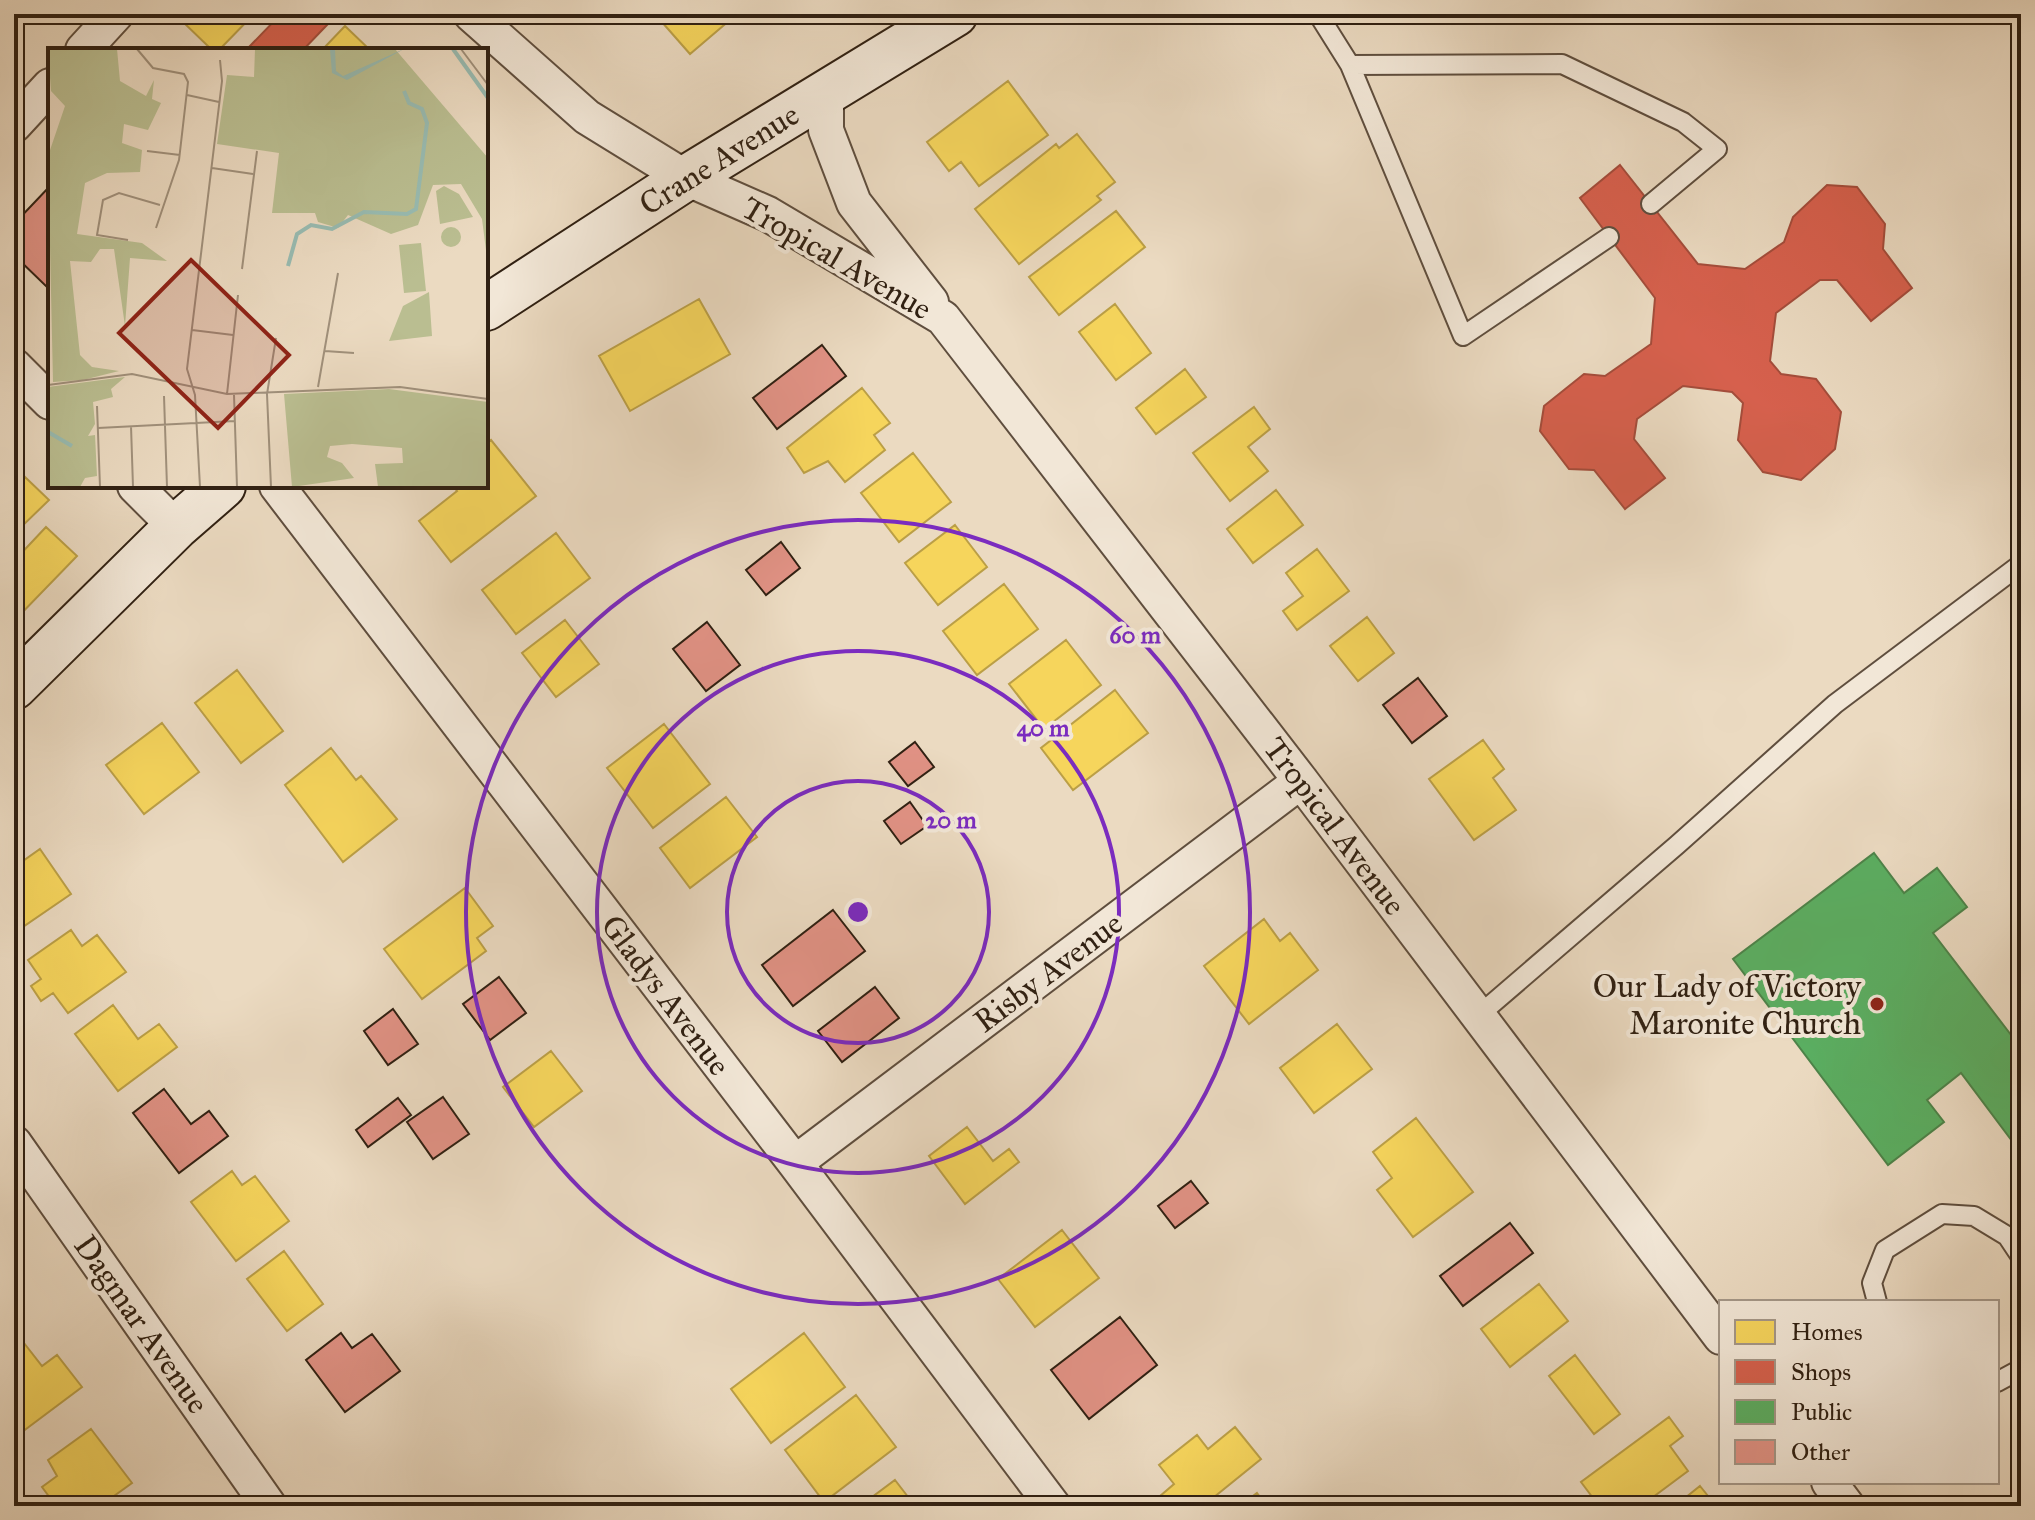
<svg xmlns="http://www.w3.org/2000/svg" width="2035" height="1520" font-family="'IM FELL Great Primer',serif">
	<rect width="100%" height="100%" fill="#ebdac1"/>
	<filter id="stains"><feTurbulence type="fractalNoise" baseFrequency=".0025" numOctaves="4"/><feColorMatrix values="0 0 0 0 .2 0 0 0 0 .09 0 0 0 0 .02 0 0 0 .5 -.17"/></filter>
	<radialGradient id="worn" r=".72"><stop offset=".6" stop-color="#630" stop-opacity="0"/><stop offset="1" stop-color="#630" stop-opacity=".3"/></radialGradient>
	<path fill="#f6d55c" stroke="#bb9f46" stroke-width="2" d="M 189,14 L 254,14 L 219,50 L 212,50 L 182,21 Z
		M 669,14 L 737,14 L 690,54 L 661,21 Z
		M 345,26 L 370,50 L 322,50 Z
		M 1008,81 L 1048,135 L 979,186 L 961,162 L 949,171 L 927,142 Z
		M 1077,134 L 1115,182 L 1097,196 L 1101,200 L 1019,264 L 975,209 L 1056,144 L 1059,148 Z
		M 1116,211 L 1145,247 L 1059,315 L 1029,277 Z
		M 699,299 L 730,354 L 630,411 L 599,356 Z
		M 1115,304 L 1151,353 L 1116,380 L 1079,332 Z
		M 1185,369 L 1206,397 L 1156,434 L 1136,408 Z
		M 862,388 L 890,423 L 874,435 L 885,450 L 845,482 L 828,461 L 804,473 L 787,448 Z
		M 1254,407 L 1270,429 L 1248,447 L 1268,471 L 1230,501 L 1193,453 Z
		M 491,440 L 536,496 L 451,562 L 419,521 L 457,491 L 453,486 L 486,486 L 486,444 Z
		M 913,453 L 951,502 L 899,542 L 861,493 Z
		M 25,477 L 49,500 L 14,534 L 14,488 Z
		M 1276,490 L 1303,525 L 1253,563 L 1227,529 Z
		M 955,525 L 987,567 L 938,605 L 905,563 Z
		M 46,527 L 77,556 L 14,621 L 14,561 Z
		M 556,533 L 590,578 L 516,634 L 482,590 Z
		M 1317,549 L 1349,591 L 1297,630 L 1283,611 L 1303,596 L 1286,573 Z
		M 1004,584 L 1038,629 L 977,675 L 943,631 Z
		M 1367,617 L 1394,653 L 1358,681 L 1330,646 Z
		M 565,620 L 599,664 L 556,697 L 522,653 Z
		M 1066,640 L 1101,685 L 1044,729 L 1009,684 Z
		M 237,670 L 283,731 L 241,763 L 195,703 Z
		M 1115,690 L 1148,733 L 1073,790 L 1041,748 Z
		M 162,723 L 199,772 L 144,814 L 106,765 Z
		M 664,724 L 710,784 L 653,828 L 607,768 Z
		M 1483,740 L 1504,769 L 1493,778 L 1516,810 L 1474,840 L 1429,779 Z
		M 331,748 L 356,780 L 361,776 L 397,819 L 343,862 L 285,785 Z
		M 726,797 L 757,837 L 690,888 L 660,848 Z
		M 40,849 L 71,894 L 14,933 L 14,854 L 20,863 Z
		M 465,888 L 493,926 L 477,938 L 486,951 L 422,999 L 384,949 Z
		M 1264,919 L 1280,941 L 1290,933 L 1318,970 L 1249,1024 L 1204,966 Z
		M 71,930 L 82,946 L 97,935 L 126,972 L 68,1013 L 53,993 L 41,1001 L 31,986 L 41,979 L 28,960 Z
		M 113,1005 L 138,1039 L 159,1024 L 177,1047 L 118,1091 L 75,1034 Z
		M 1337,1024 L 1372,1069 L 1314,1113 L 1280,1068 Z
		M 551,1051 L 582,1091 L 534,1127 L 503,1087 Z
		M 1416,1118 L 1473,1192 L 1413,1237 L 1377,1190 L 1392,1178 L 1373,1152 Z
		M 967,1127 L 993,1161 L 1009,1149 L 1019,1162 L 965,1204 L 929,1156 Z
		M 232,1171 L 242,1185 L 255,1176 L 289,1221 L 236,1261 L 191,1202 Z
		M 1062,1230 L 1099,1278 L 1035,1327 L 998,1279 Z
		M 284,1251 L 323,1304 L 287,1331 L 247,1279 Z
		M 1539,1284 L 1568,1321 L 1510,1367 L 1481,1329 Z
		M 804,1333 L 845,1387 L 771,1443 L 731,1389 Z
		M 24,1343 L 42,1366 L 57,1355 L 82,1387 L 14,1438 L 14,1350 Z
		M 1575,1355 L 1620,1414 L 1594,1434 L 1549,1376 Z
		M 856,1395 L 896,1447 L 824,1502 L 785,1450 Z
		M 1669,1417 L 1683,1436 L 1670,1446 L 1688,1471 L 1641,1506 L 1599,1506 L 1581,1482 Z
		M 1235,1427 L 1261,1459 L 1203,1506 L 1166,1506 L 1159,1497 L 1174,1484 L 1159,1465 L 1197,1435 L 1208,1449 Z
		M 91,1429 L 132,1483 L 100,1506 L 56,1506 L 42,1487 L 57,1476 L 48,1460 Z
		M 895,1480 L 915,1506 L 860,1506 Z
		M 1700,1486 L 1716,1506 L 1675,1506 Z
		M 1257,1493 L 1267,1506 L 1240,1506 Z"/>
	<path fill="#d6604d" stroke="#a44d3b" stroke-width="2" d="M 281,14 L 316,14 L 327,25 L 303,50 L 252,50 L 249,47 Z
		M 1620,165 L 1698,264 L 1745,269 L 1784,242 L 1793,217 L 1827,185 L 1857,187 L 1885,224 L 1883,249 L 1912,288 L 1871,321 L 1837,280 L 1820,280 L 1776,313 L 1770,361 L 1781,374 L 1816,379 L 1841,412 L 1835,449 L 1801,480 L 1763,472 L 1738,440 L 1743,403 L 1732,392 L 1683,386 L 1637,419 L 1634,439 L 1665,478 L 1625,509 L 1594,470 L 1569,469 L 1540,431 L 1544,406 L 1584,374 L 1605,376 L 1651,344 L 1655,298 L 1580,198 Z"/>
	<path fill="#5aae61" stroke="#4d8349" stroke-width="2" d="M 1874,853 L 1904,893 L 1937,868 L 1967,907 L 1933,933 L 2021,1048 L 2021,1153 L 1961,1073 L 1927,1100 L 1944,1122 L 1888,1165 L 1733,959 Z"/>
	<path fill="#e19285" stroke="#302012" stroke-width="2" d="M 50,186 L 50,290 L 14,255 L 14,224 Z
		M 822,345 L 846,376 L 777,429 L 753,398 Z
		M 781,542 L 800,568 L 766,595 L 746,570 Z
		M 707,622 L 740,665 L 706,691 L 673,649 Z
		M 1418,678 L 1447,716 L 1412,743 L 1383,705 Z
		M 915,742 L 934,767 L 908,786 L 889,762 Z
		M 910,802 L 927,826 L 901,844 L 884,821 Z
		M 833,910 L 865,951 L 793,1006 L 762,965 Z
		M 499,977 L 526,1013 L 490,1040 L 463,1004 Z
		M 875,987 L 899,1018 L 842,1062 L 818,1031 Z
		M 393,1009 L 418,1044 L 388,1065 L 364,1031 Z
		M 164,1089 L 191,1124 L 209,1111 L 228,1136 L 179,1173 L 133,1113 Z
		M 443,1097 L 469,1134 L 433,1159 L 407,1122 Z
		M 398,1098 L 411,1115 L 368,1147 L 356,1130 Z
		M 1191,1181 L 1208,1203 L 1175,1228 L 1158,1206 Z
		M 1510,1223 L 1533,1253 L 1463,1306 L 1440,1276 Z
		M 1120,1317 L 1157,1365 L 1089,1419 L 1051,1370 Z
		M 341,1333 L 352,1348 L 372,1334 L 400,1371 L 345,1412 L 306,1360 Z"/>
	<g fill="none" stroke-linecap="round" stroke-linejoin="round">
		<g stroke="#5f4e3e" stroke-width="22">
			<path id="lane" d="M 1318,14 L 1350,65 L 1463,336 L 1609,237
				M 1350,65 L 1562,64 L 1683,122 L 1717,149 L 1651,204
				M 1479,1015 L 1677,845 L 1835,704 L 2021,564
				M 1877,1302 L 1872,1283 L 1885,1250 L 1942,1214 L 1974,1216 L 2007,1236 L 2021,1257
				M 1997,1382 L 2021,1369"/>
		</g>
		<g stroke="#5f4e3e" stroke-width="38">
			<path id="street" d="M 471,14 L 587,117 L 686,178 L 768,214 L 943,318 L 1301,781 L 1721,1337
				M 83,50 L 116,14
				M 826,92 L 826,130 L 854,203 L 931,302
				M 14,125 L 50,86
				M 14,366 L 50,402
				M 135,486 L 176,527
				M 277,486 L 795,1163 L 1053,1506
				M 14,1143 L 269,1506
				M 795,1163 L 1301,781
				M 1829,1482 L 1847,1506"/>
		</g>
		<g stroke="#302012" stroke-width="48">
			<path id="secondary" d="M 486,308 L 686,178 L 955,14
				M 14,687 L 176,527 L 223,486"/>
		</g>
		<use href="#lane" stroke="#f2e7d7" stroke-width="18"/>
		<use href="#street" stroke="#f2e7d7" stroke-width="34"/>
		<use href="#secondary" stroke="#f2e7d7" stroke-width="44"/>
	</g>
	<g fill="none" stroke="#7b2cbf" stroke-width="4">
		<circle cx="858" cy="912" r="131"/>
		<circle cx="858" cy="912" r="261"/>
		<circle cx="858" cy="912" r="392"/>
	</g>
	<circle fill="#8f2418" stroke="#f2e7d7" stroke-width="3" cx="1877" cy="1004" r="8"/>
	<g text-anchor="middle" stroke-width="8" stroke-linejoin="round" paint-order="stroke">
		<g font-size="32" fill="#302012" stroke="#f2e7d7">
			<text transform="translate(719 159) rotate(-32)" y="11">Crane Avenue</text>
			<text transform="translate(837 258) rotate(30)" y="11">Tropical Avenue</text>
			<text transform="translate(1335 826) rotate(53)" y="11">Tropical Avenue</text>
			<text transform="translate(1048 972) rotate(-37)" y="11">Risby Avenue</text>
			<text transform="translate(666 995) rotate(53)" y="11">Gladys Avenue</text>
			<text transform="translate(142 1324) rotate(55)" y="11">Dagmar Avenue</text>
		</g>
		<g font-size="32" fill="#302012" stroke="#f2e7d7" text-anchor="end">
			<text x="1861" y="997">Our Lady of Victory<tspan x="1861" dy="37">Maronite Church</tspan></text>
		</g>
	</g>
	<g transform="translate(48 48)">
		<rect width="440" height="440" fill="#ebdac1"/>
		<path d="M 0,1 L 69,1 L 72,33 L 98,48 L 106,32 L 104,51 L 113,55 L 100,82 L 76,76 L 74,95 L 94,102 L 92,124 L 59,125 L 37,135 L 29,186 L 94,195 L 119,213 L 82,210 L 77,278 L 66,201 L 52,201 L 43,214 L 22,213 L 32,307 L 44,319 L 71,323 L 35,332 L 5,334 L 0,108 L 17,58 L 3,43 ZM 207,1 L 347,1 L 440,110 L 440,218 L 434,171 L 413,136 L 385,137 L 370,177 L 343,186 L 300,167 L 290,180 L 270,174 L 267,165 L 224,165 L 231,105 L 169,96 L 179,27 L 206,29 ZM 396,138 L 411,146 L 425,169 L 392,176 L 388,143 ZM393 189a10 10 0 1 1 20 0a10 10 0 1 1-20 0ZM 373,195 L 378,243 L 356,245 L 351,197 ZM 381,244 L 384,288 L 341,293 L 355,258 ZM 77,329 L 63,341 L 65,349 L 45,354 L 47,376 L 40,388 L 47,387 L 49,428 L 37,430 L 32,439 L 0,439 L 0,339 ZM 341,341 L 440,354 L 440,439 L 330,439 L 327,416 L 355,415 L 354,400 L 304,396 L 282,398 L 279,409 L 294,415 L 306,430 L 244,439 L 236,346 Z" fill="#babe91"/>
		<path d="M 282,1 L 287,1 L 288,23 L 295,28 L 356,1 L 299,32 L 284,25 Z" fill="#98bbb1"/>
		<path fill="none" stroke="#98bbb1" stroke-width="4" d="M 405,1 L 440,50M 240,218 L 249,186 L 263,177 L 284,181 L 316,164 L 359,166 L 368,161 L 379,75 L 374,61 L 361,55 L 356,43M 0,384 L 24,398"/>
		<path fill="none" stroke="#a0907b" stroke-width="2" d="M 89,1 L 105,20 L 136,26 L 140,34 L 131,112 L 108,180M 413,1 L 440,37M 139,47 L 171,54M 99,103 L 132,107M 164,120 L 205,126M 80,192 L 49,187 L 55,152 L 71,145 L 112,157M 194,221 L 209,103M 144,282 L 185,287M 277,303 L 306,305M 0,337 L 84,326 L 179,346 L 352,339 L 440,351M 270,339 L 290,225M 179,346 L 190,247M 186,347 L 189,439M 116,348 L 119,439M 49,358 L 52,439M 83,378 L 85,439M 50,380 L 187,373M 152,439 L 147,347 L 139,321 L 174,33 L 172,12M 223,439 L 219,346 L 228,290"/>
		<path fill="#8f2418" fill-opacity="0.15" stroke="#8f2418" stroke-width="4" d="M 143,212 L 241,307 L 170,380 L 71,285 Z"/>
		<rect width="440" height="440" fill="none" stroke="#302012" stroke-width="4"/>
	</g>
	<circle cx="858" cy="912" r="12" fill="#7b2cbf" stroke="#f2e7d7" stroke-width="4"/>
	<g font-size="24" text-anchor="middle" font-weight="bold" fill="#7b2cbf" stroke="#f2e7d7" stroke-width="8" stroke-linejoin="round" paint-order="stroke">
		<text x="1135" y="643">60 m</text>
		<text x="1043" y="736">40 m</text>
		<text x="951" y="828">20 m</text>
	</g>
	<rect width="2035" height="1520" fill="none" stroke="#ebdac1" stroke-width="48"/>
	<rect x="16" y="16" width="2003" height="1488" fill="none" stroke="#302012" stroke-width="4"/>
	<rect x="24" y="24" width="1987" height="1472" fill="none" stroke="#302012" stroke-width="2"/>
	<rect x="1719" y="1300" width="280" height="184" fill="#f2e7d7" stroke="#a49788" stroke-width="2"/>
	<rect x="1735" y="1320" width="40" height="24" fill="#f6d55c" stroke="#a49788" stroke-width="2"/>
	<text x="1791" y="1340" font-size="24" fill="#302012">Homes</text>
	<rect x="1735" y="1360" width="40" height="24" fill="#d6604d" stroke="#a49788" stroke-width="2"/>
	<text x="1791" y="1380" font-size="24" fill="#302012">Shops</text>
	<rect x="1735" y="1400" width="40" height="24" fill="#5aae61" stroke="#a49788" stroke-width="2"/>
	<text x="1791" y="1420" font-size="24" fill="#302012">Public</text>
	<rect x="1735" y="1440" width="40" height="24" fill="#e19285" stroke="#a49788" stroke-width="2"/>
	<text x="1791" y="1460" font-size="24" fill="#302012">Other</text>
	<rect width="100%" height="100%" filter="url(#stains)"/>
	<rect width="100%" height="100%" fill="url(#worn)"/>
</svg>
